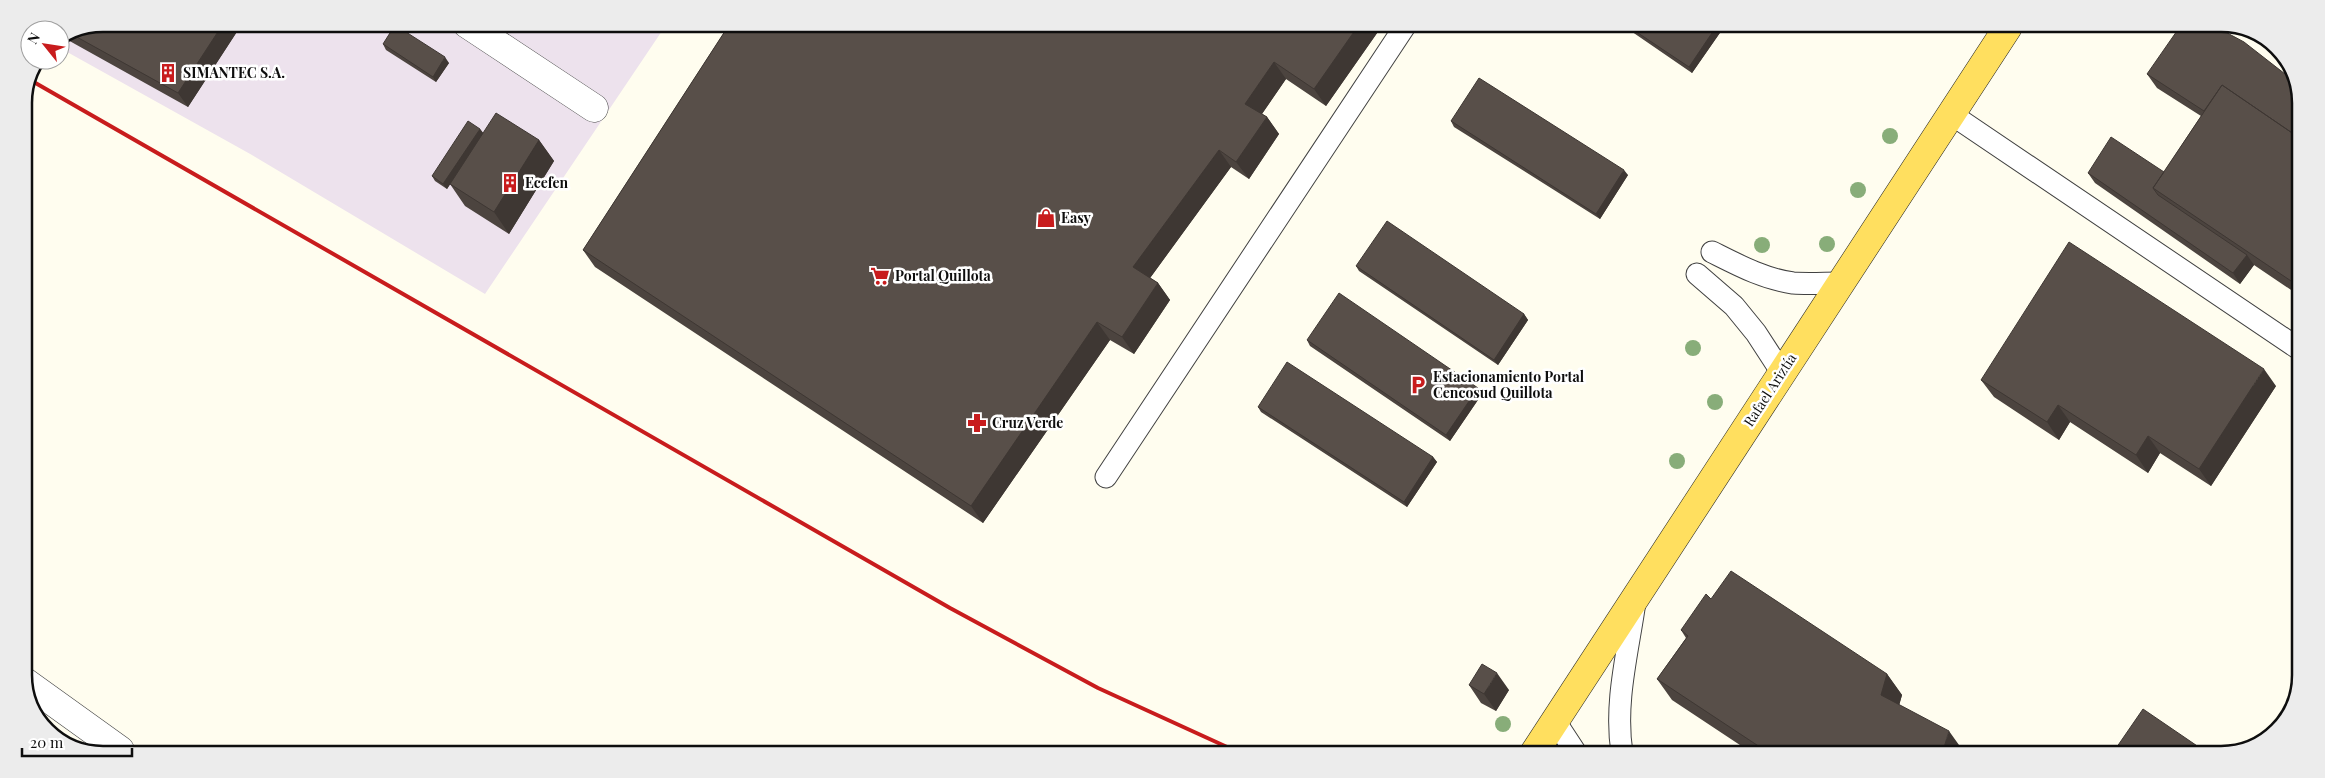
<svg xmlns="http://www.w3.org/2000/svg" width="2325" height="778" font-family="'Playfair Display',serif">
	<rect width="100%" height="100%" fill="#fffdef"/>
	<path fill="#ede2ed" d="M 104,24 L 666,25 L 485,294 L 252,155 L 60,48 L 60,42 Z"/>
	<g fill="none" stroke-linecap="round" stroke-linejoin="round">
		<g stroke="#414141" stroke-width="23">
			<path id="lane" d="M 1951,114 L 2299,349
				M 1712,252 C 1738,265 1764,279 1793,283 C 1808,284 1825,283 1840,283
				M 1697,274 L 1734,306 L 1756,333 L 1782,373
				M 1106,477 L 1405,26
				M 1555,721 L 1576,753
				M 1622,753 C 1614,703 1628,652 1635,602"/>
		</g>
		<g stroke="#414141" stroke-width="29">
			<path id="street" d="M 467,24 L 594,108
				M 24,681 L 120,750"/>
		</g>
		<g stroke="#1f1f1f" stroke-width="29">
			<path id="primary" d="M 1534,753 L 2008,27"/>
		</g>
		<use href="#lane" stroke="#fff" stroke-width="21"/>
		<use href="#street" stroke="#fff" stroke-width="28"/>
		<use href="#primary" stroke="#ffdf5f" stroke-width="28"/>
		<path stroke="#c81c1d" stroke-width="4" d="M 32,81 L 950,608 L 1098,688 L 1238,752"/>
	</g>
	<g fill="#88ad79">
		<circle cx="1890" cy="136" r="8"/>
		<circle cx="1858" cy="190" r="8"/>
		<circle cx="1827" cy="244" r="8"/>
		<circle cx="1762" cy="245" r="8"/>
		<circle cx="1693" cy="348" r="8"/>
		<circle cx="1715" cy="402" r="8"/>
		<circle cx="1677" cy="461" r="8"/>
		<circle cx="1503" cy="724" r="8"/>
	</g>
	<path fill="#4c443f" d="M 104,24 L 242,24 L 188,107 L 66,39 Z
		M 655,25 L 664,25 L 662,29 Z
		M 729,25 L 1382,26 L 1326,106 L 1286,79 L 1262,114 L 1267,117 L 1279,134 L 1249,179 L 1231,167 L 1150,278 L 1158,283 L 1170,300 L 1134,354 L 1110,340 L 983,523 L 595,267 L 583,250 Z
		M 1625,27 L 1724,27 L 1692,73 Z
		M 383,44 L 449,63 L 436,82 L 386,50 Z
		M 2147,74 L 2301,98 L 2300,296 L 2254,265 L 2240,284 L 2095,183 L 2088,173 L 2164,172 L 2201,116 L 2157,88 Z
		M 1451,121 L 1628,175 L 1600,219 L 1454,127 Z
		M 480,129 L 483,133 L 539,140 L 554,161 L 509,234 L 465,206 L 450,184 L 447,189 L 435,181 L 432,176 Z
		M 1356,266 L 1524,314 L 1528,320 L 1498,365 L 1359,271 Z
		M 1307,340 L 1478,388 L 1482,394 L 1450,441 L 1310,346 Z
		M 1981,380 L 2276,386 L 2211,486 L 2160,453 L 2148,473 L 2070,422 L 2059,440 L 1994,397 Z
		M 1258,407 L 1433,457 L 1437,462 L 1407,507 L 1261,412 Z
		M 1711,599 L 1887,674 L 1902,695 L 1899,705 L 1964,752 L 1963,754 L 1752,753 L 1672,700 L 1657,679 L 1686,638 L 1681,630 Z
		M 1469,685 L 1509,690 L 1496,711 L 1481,703 Z"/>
	<path fill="#3e3733" d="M 223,24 L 242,24 L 188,107 L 178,93 Z
		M 659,25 L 664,25 L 662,29 Z
		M 1358,26 L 1382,26 L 1326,106 L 1314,89 Z
		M 1716,27 L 1724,27 L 1692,73 L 1689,67 Z
		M 445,57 L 449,63 L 436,82 L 433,77 Z
		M 1274,62 L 1286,79 L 1257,121 L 1245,104 Z
		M 1267,117 L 1279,134 L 1249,179 L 1236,162 Z
		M 480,129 L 484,134 L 447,189 L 443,184 Z
		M 539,140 L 554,161 L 509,234 L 494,212 Z
		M 1219,150 L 1231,167 L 1145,285 L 1133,267 Z
		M 1624,170 L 1628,175 L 1600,219 L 1596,214 Z
		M 2247,255 L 2254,265 L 2240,284 L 2233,273 Z
		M 1158,283 L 1170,300 L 1134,354 L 1122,337 Z
		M 1524,314 L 1528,320 L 1498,365 L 1494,360 Z
		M 1097,322 L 1110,340 L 983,523 L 971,506 Z
		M 2264,369 L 2276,386 L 2211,486 L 2199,469 Z
		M 1478,388 L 1482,394 L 1450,441 L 1446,435 Z
		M 2058,405 L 2070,422 L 2059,440 L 2047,422 Z
		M 2148,436 L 2160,453 L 2148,473 L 2136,455 Z
		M 1433,457 L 1437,462 L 1407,507 L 1404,502 Z
		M 1497,673 L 1509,690 L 1496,711 L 1484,694 Z
		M 1887,674 L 1902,695 L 1896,717 L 1881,695 Z
		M 1949,731 L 1964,752 L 1963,754 L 1942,754 Z"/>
	<path fill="#584f49" stroke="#3e3733" d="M 104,24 L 223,24 L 178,93 L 75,36 Z
		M 395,25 L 445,57 L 433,77 L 383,44 Z
		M 729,25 L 1358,26 L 1314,89 L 1274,62 L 1245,104 L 1267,117 L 1236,162 L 1219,150 L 1133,267 L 1158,283 L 1122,337 L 1097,322 L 971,506 L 583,250 Z
		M 1629,27 L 1716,27 L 1689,67 Z
		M 2179,28 L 2218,28 L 2244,42 L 2294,81 L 2301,98 L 2301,139 L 2222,85 L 2204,111 L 2147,74 Z
		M 1479,78 L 1624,170 L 1596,214 L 1451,121 Z
		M 2222,85 L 2301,139 L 2300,287 L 2153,188 Z
		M 496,113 L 539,140 L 494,212 L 450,184 Z
		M 468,121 L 480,129 L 443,184 L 432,176 Z
		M 2111,137 L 2164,172 L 2153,188 L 2158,195 L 2247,255 L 2233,273 L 2088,173 Z
		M 1387,221 L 1524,314 L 1494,360 L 1356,266 Z
		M 2069,242 L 2264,369 L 2199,469 L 2148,436 L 2136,455 L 2058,405 L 2047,422 L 1981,380 Z
		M 1339,293 L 1478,388 L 1446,435 L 1307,340 Z
		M 1287,362 L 1433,457 L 1404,502 L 1258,407 Z
		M 1731,571 L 1887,674 L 1881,695 L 1949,731 L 1942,754 L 1769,753 L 1657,679 L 1688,636 L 1681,630 L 1706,594 L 1711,599 Z
		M 1482,664 L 1497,673 L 1484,694 L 1469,685 Z
		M 2143,709 L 2209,754 L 2112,754 Z"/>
	<defs>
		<g id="building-bare" transform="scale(1.5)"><path d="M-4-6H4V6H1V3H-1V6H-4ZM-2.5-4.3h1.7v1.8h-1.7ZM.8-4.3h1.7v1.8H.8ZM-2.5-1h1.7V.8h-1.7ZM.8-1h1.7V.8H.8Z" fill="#c81c1d" stroke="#fff" stroke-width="2.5" paint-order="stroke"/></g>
		<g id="shop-bare" transform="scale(1.5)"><path d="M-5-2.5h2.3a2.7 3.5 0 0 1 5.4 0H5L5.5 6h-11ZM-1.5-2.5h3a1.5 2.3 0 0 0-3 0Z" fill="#c81c1d" stroke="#fff" stroke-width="2.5" paint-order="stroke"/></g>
		<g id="supermarket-bare" transform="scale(1.5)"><path d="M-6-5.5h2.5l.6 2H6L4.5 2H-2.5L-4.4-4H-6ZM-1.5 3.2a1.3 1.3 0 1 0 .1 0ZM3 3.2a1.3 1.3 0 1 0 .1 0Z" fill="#c81c1d" stroke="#fff" stroke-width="2.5" paint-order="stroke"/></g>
		<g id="parking-bare" transform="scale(1.5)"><path d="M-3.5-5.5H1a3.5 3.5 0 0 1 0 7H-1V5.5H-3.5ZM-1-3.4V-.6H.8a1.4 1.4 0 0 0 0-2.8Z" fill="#c81c1d" stroke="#fff" stroke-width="2.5" paint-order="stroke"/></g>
		<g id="pharmacy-bare" transform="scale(1.5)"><path d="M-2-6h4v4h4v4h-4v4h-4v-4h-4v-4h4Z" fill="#c81c1d" stroke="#fff" stroke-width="2.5" paint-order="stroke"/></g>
	</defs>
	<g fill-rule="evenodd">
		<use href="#building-bare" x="168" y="73"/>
		<use href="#building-bare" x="510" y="183"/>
		<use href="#shop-bare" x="1046" y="218"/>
		<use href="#supermarket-bare" x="880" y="276"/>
		<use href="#parking-bare" x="1418" y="385"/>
		<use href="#pharmacy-bare" x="977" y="423"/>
	</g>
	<g text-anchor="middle" stroke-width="5" stroke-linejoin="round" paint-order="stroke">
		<g font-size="14" font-weight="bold" fill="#0e0e0e" stroke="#fff" text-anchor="start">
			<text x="183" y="78">SIMANTEC S.A.</text>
			<text x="525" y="188">Ecefen</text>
			<text x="1061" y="223">Easy</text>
			<text x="895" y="281">Portal Quillota</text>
			<text x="1433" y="382">Estacionamiento Portal<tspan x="1433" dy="16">Cencosud Quillota</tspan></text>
			<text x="992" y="428">Cruz Verde</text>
		</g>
		<g font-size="14" fill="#0e0e0e" stroke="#fff">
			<text transform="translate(1770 390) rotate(-57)" y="5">Rafael Ariztía</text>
		</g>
	</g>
	<path d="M0 0H2325V778H0ZM103 32H2221A71 71 0 0 1 2292 103V675A71 71 0 0 1 2221 746H103A71 71 0 0 1 32 675V103A71 71 0 0 1 103 32Z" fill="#ececec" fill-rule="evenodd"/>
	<path fill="none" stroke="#0e0e0e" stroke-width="2.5" d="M103 32H2221A71 71 0 0 1 2292 103V675A71 71 0 0 1 2221 746H103A71 71 0 0 1 32 675V103A71 71 0 0 1 103 32Z"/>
	<g transform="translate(45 45) rotate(300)"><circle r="24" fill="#ffffff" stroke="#9f9f9f"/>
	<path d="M0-4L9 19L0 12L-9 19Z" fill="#c81c1d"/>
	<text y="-8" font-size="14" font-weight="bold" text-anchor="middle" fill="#0e0e0e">N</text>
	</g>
	<path d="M22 748v8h110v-8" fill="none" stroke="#0e0e0e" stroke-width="2.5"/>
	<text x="30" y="748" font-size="15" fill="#0e0e0e" stroke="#ffffff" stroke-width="4" paint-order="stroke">20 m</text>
</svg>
